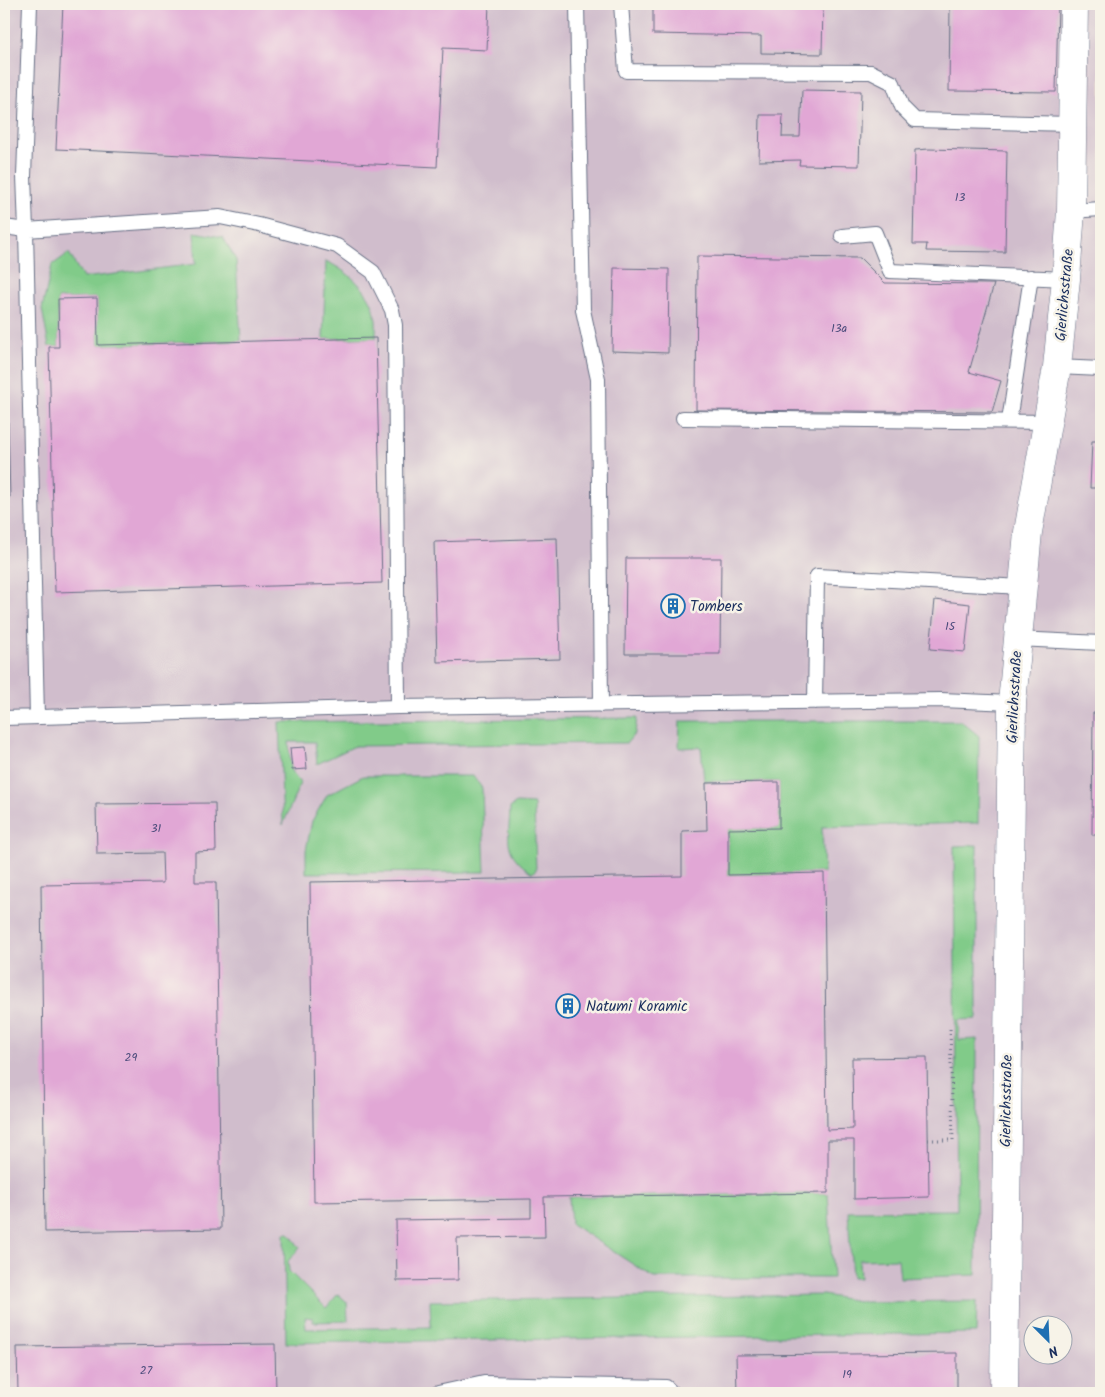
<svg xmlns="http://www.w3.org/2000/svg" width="1105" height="1397" font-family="Kalam,sans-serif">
	<rect width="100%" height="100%" fill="#f7f3e8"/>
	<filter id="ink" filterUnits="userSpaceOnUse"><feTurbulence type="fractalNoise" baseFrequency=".02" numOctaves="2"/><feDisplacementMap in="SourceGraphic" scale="10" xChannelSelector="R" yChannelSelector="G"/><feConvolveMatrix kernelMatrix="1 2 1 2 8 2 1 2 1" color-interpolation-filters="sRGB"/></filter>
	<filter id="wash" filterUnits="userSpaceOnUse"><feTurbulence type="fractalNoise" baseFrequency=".0096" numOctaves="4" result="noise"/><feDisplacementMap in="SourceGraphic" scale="20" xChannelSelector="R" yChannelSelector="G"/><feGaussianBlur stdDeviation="1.12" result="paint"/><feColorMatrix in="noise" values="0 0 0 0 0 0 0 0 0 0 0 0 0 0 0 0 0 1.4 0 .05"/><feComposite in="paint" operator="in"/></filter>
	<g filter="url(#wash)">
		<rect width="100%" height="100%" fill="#f3e6ce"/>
		<path fill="#d0bdcc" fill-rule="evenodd" d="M 4,4 L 1101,4 L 1101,1393 L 4,1393 ZM 1032,1324 L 1062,1324 L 1062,1354 L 1032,1354 Z"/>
		<path fill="#81cb89" stroke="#4e7d74" d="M 194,232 L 223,237 L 236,260 L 241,341 L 98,345 L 97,298 L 58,299 L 59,347 L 49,347 L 42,309 L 52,265 L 69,253 L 83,278 L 196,264 Z
			M 326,261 C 347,271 371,290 375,314 C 377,322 376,331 376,338 L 323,339 Z
			M 637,718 L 635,733 L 627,743 L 355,746 L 317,764 L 315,742 L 289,742 L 291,771 L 300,783 L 283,825 L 279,722 Z
			M 680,721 L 961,721 L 979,736 L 978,823 L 822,827 L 824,873 L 728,875 L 728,829 L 779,828 L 779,782 L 704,781 L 701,747 L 679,748 Z
			M 363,776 L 473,776 L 482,788 L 485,872 L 306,873 L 306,850 L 312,821 L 327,795 Z
			M 516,803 L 534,804 L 536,870 L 532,873 C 502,852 509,841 510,808 Z
			M 977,845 L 977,1019 L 958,1020 L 959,1040 L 977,1039 L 976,1275 L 900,1278 L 898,1259 L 859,1260 L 860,1278 L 852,1278 L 848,1211 L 957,1210 L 954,846 Z
			M 828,1193 L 833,1278 L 654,1278 L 571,1224 L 569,1197 Z
			M 284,1233 L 289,1233 L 300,1248 L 288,1261 L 289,1271 L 326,1308 L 338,1294 L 347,1302 L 348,1321 L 313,1322 L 313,1318 L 305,1317 L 306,1329 L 431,1327 L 430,1301 L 823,1295 L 864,1302 L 977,1301 L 976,1333 L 286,1343 Z"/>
		<g id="blocks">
			<path fill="#e1a7d5" d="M 4,4 L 8,4 L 5,51 L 4,51 Z
				M 63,4 L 489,4 L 487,50 L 443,48 L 437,167 L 56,149 Z
				M 653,4 L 823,4 L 822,54 L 761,53 L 761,36 L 653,34 Z
				M 950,4 L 1058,4 L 1056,92 L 949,91 Z
				M 802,90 L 861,91 L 859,166 L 799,165 L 800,160 L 759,161 L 760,115 L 783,115 L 782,137 L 800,137 Z
				M 929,149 L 1007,151 L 1005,252 L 926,251 L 927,244 L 913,244 L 915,150 Z
				M 697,256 L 860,258 L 885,283 L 994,284 L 969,372 L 1001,381 L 992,412 L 696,410 Z
				M 614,268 L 669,269 L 668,353 L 612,351 Z
				M 97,298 L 98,345 L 376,338 L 382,583 L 55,592 L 49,347 L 59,347 L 58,299 Z
				M 4,386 L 7,386 L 10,497 L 4,498 Z
				M 1092,441 L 1101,441 L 1101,488 L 1090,488 Z
				M 557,538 L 560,659 L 437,662 L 434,542 Z
				M 626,558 L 721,558 L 720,654 L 625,654 Z
				M 935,600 L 970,604 L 965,652 L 930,649 Z
				M 1093,713 L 1101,713 L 1101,835 L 1092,835 Z
				M 305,747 L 307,769 L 292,770 L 290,748 Z
				M 779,782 L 779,828 L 728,829 L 728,875 L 824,873 L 827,1130 L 853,1129 L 852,1058 L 927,1057 L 929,1197 L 854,1199 L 854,1140 L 828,1140 L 828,1193 L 544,1197 L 545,1237 L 457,1238 L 458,1280 L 397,1281 L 396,1220 L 531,1218 L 531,1199 L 314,1202 L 310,882 L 682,876 L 682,831 L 707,830 L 706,783 Z
				M 215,803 L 216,851 L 195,852 L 195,882 L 216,882 L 221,1229 L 45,1232 L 41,885 L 163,883 L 162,853 L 97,854 L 96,804 Z
				M 275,1344 L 276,1393 L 18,1393 L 17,1347 Z
				M 957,1353 L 957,1393 L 737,1393 L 736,1355 Z"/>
		</g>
	</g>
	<g filter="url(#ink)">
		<use href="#blocks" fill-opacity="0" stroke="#676f85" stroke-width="1"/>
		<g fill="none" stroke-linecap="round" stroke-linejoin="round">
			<g stroke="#676f85" stroke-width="16">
				<path id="service" d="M 577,4 L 583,310 L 598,379 L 601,705
					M 621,4 L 626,71 L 871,72 L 893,83 L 902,107 L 915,120 L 1072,124
					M 1071,211 L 1101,209
					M 4,227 L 26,230 L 24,176 L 30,4
					M 842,236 L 875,233 L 890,271 L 1066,279
					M 1057,367 L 1101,369
					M 683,418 L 1048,422
					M 1009,421 L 1031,277
					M 1017,639 L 1101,643
					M 815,702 L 817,576 L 1022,587
					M 37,717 L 26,230 L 220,217 L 259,225 L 337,246 L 373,272 L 392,310 L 395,325 L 398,707
					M 4,718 L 398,707 L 941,700 L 1012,703
					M 438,1393 L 484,1383 L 666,1387 L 672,1393"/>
			</g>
			<g stroke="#676f85" stroke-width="29">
				<path id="minor" d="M 1004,1393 L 1012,703 L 1028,532 L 1057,367 L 1066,279 L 1071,211 L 1074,4"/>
			</g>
			<path stroke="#676f85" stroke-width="3" stroke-dasharray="1 4" stroke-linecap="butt" d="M 928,1140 L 953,1140 L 950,1027"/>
			<use href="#service" stroke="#fff" stroke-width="14"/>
			<use href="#minor" stroke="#fff" stroke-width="28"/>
		</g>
	</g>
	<defs>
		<g id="building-ring" transform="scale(1.25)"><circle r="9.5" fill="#f7f3e8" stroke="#1f6fb2" stroke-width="1.5"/><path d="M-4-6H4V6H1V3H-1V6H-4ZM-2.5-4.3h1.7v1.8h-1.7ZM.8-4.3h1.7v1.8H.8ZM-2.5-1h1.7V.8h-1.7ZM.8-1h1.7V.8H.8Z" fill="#1f6fb2"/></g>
	</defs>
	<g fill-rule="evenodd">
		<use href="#building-ring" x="673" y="606"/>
		<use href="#building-ring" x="568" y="1006"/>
	</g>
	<g text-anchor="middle" stroke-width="5" stroke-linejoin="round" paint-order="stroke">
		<g font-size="12" fill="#4c4d7c">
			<text x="960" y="201">13</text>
			<text x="839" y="332">13a</text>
			<text x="950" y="630">15</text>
			<text x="156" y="832">31</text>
			<text x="131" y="1061">29</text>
			<text x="146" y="1374">27</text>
			<text x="847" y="1378">19</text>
		</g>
		<g font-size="15" fill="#1b2f5e" stroke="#f7f3e8">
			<text transform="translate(1064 295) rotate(-85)" y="5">Gierlichsstraße</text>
			<text transform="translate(1014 697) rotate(-87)" y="5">Gierlichsstraße</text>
			<text transform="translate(1006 1101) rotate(-89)" y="5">Gierlichsstraße</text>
		</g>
		<g font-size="15" fill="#1b2f5e" stroke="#f7f3e8" text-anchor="start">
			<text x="690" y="611">Tombers</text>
			<text x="586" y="1011">Natumi Koramic</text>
		</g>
	</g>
	<rect width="1105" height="1397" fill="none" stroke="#f7f3e8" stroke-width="20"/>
	<g transform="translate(1048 1340) rotate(156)"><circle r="24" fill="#f7f3e8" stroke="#9fa5b1"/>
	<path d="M0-4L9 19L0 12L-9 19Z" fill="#1f6fb2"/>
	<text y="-8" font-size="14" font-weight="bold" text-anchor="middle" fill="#1b2f5e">N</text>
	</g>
</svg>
